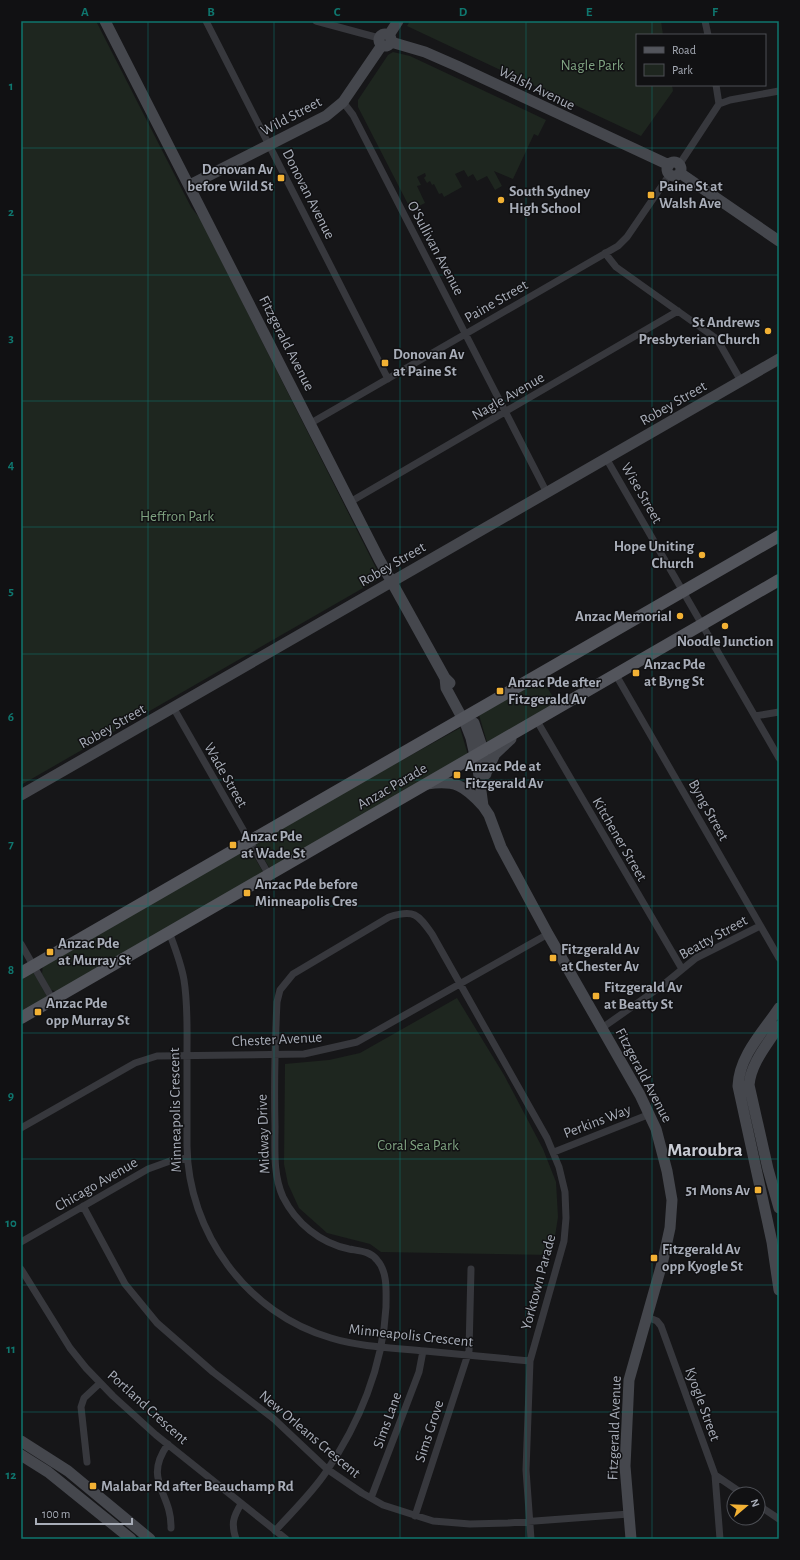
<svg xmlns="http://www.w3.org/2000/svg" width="800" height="1560" font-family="'Alegreya Sans',sans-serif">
	<rect width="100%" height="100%" fill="#161618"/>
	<path fill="#1e261f" d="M 21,21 L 96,21 L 191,207 L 201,220 L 379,574 L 377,580 L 21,785 Z
		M 410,21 L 661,21 L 663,35 L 637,35 L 637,85 L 672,85 L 673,91 L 641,136 L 407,26 Z
		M 393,52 L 410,56 L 546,120 L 538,136 L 534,134 L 513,179 L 494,171 L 502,186 L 495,190 L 487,176 L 477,181 L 473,174 L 468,177 L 464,170 L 455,174 L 462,187 L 444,197 L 442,193 L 439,194 L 434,184 L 432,185 L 430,181 L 427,183 L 424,178 L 426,176 L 425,173 L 417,177 L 421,185 L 417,186 L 425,203 L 411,210 L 358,107 L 358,100 L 388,55 Z
		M 542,679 L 558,705 L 487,742 L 479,715 Z
		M 460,728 L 468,755 L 275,868 L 269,867 L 256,845 L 258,840 Z
		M 242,850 L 250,850 L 263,872 L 59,992 L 51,990 L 42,974 L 43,964 Z
		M 31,972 L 34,973 L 46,995 L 46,998 L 21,1013 L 21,976 Z
		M 457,998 L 504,1075 L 543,1149 L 556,1182 L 558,1217 L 552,1255 L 381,1252 L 370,1244 L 327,1233 L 299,1208 L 288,1184 L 284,1164 L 285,1064 L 329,1060 L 360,1053 Z"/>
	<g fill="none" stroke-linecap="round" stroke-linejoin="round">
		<path stroke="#37383d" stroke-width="7" d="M 206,21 L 388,379
			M 316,21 L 379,38
			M 705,21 L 708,35
			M 343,102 L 353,115 L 547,493
			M 719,104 L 730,100 L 779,91
			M 679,165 L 719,104 L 716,85
			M 605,253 L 616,267 L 717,339 L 741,381
			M 311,423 L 618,246 L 627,237 L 670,174
			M 606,458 L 779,758
			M 350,502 L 678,311
			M 616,675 L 779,958
			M 173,707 L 269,875
			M 755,716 L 779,712
			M 537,721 L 682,969
			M 169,932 C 175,948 181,963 184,980 C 188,1005 187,1029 187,1054 C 187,1085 187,1115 187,1146 C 188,1232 247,1314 331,1338 C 360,1347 395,1348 425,1351 C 460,1354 495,1358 530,1361
			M 21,944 L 53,1000
			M 602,1028 L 663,985 L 696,958 L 760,926
			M 21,1128 L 135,1063 L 157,1056 L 304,1054 L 357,1042 L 548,934
			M 554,1152 L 650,1114
			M 83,1206 L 125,1284 L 157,1323 L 213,1372 L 274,1419 L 327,1469 L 362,1493 L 383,1505 L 433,1521 L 470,1524 L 508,1523 L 629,1514
			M 21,1242 L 148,1169 L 170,1161 L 187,1158
			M 21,1269 L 70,1348 L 86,1368 L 113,1396 L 156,1435 L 286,1539
			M 647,1317 L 657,1321 L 661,1326 L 715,1475 L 743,1494
			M 168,1444 C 142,1481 172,1492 171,1528
			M 87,1462 L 81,1407 L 84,1398 L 100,1383
			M 715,1475 L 720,1539
			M 371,1498 L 419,1372 L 423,1351
			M 758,1505 L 779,1519
			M 415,1516 L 469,1351 L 471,1269
			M 275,1531 C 292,1512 312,1493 326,1472 C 359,1424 383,1366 386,1307 C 386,1292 388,1272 377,1260 C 370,1251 360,1251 349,1249 C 320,1243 296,1223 283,1197 C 273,1175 275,1150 275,1126 C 274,1085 275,1043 277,1002 L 280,990 L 293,974 L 389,917 C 414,909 418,914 432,934 L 547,1138 L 559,1167 L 565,1192 L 566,1218 L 564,1241 L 530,1361 L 526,1470 L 531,1539
			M 236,1539 C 231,1524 233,1517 241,1504"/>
		<path stroke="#45474d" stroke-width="11" d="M 105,21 L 379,559 L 445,678 L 450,683
			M379 40a6 6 0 1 1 12 0a6 6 0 1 1-12 0Z
			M 389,35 L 398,21
			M 391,42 L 425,52 L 457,66 L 669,165
			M667 169a7 7 0 1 1 14 0a7 7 0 1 1-14 0Z
			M 680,173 L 779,241
			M 190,185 L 326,116 L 343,102 L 382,45
			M 445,678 L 446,688 L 466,725 L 471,738 L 478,769 L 483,806 L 489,815 L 501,847 L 548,934 L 640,1095 L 656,1129 L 667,1171 L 672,1200 L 670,1228 L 663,1260 L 629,1380 L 625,1466 L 631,1539
			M 474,723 L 481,744 L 486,774
			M 487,771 L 495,754 L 511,739
			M 427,784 C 455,780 464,785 483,806
			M 21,795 L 779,359
			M 779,1008 C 763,1032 739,1056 738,1086 L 772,1242 L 779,1290
			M 779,1026 C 767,1045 751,1063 749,1085 L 768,1169 L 779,1208
			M 21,1441 L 68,1471 L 150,1539
			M 21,1455 L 48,1472 L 131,1539"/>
		<path stroke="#53555c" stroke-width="12" d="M 21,973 L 779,536
			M 21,1018 L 779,580"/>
	</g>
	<path fill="none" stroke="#0f766e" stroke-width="1" stroke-opacity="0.55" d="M 148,21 L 148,1539M 274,21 L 274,1539M 400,21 L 400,1539M 526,21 L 526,1539M 652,21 L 652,35M 652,85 L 652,1539M 21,148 L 779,148M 21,275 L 779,275M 21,401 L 779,401M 21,527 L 779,527M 21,654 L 779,654M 21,780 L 779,780M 21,906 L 779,906M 21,1033 L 779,1033M 21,1159 L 779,1159M 21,1285 L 779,1285M 21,1412 L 779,1412"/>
	<g fill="#f2b134" stroke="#111113" stroke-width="1.5">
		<rect x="277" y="174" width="8" height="8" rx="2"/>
		<rect x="647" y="191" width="8" height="8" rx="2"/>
		<circle cx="501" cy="200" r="4"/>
		<circle cx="768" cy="331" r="4"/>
		<rect x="381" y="359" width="8" height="8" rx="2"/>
		<circle cx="702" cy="555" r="4"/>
		<circle cx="680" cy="616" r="4"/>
		<circle cx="725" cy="626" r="4"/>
		<rect x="632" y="669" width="8" height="8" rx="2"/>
		<rect x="496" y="687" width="8" height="8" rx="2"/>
		<rect x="453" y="771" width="8" height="8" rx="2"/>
		<rect x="229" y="841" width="8" height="8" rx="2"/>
		<rect x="243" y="889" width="8" height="8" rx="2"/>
		<rect x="46" y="948" width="8" height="8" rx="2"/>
		<rect x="549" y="954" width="8" height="8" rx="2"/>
		<rect x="592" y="992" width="8" height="8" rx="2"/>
		<rect x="34" y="1008" width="8" height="8" rx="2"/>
		<rect x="754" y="1186" width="8" height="8" rx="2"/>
		<rect x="650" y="1254" width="8" height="8" rx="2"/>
		<rect x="89" y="1482" width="8" height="8" rx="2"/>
	</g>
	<g text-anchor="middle" stroke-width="3" stroke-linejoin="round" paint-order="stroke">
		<g font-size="15" fill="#7fa381" stroke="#111113">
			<text x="592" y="70">Nagle Park</text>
			<text x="177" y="521">Heffron Park</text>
			<text x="418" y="1150">Coral Sea Park</text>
		</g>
		<g font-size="15" fill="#a8adb8" stroke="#111113">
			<text transform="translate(537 88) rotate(26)" y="5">Walsh Avenue</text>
			<text transform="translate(291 116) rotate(-28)" y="5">Wild Street</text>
			<text transform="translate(309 194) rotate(63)" y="5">Donovan Avenue</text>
			<text transform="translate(436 248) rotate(62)" y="5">O'Sullivan Avenue</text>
			<text transform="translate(496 301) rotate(-30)" y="5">Paine Street</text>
			<text transform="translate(287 343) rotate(63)" y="5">Fitzgerald Avenue</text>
			<text transform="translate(508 396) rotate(-30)" y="5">Nagle Avenue</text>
			<text transform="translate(673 403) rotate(-30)" y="5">Robey Street</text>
			<text transform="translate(642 493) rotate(60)" y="5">Wise Street</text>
			<text transform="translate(392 564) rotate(-30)" y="5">Robey Street</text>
			<text transform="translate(112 726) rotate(-30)" y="5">Robey Street</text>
			<text transform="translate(226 775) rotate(60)" y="5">Wade Street</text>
			<text transform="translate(392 786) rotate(-30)" y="5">Anzac Parade</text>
			<text transform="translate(709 810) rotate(61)" y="5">Byng Street</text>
			<text transform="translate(620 839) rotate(60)" y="5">Kitchener Street</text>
			<text transform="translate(713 937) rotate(-29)" y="5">Beatty Street</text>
			<text transform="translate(277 1039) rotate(-3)" y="5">Chester Avenue</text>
			<text transform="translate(644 1075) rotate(62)" y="5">Fitzgerald Avenue</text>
			<text transform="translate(175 1110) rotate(-91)" y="5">Minneapolis Crescent</text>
			<text transform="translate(597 1121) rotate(-21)" y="5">Perkins Way</text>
			<text transform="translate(263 1134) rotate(-92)" y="5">Midway Drive</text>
			<text transform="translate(96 1184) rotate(-30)" y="5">Chicago Avenue</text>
			<text transform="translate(538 1282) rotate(-75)" y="5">Yorktown Parade</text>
			<text transform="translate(411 1335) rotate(6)" y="5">Minneapolis Crescent</text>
			<text transform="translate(703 1404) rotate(70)" y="5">Kyogle Street</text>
			<text transform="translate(148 1407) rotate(42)" y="5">Portland Crescent</text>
			<text transform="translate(387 1420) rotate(-70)" y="5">Sims Lane</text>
			<text transform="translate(614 1428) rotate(-88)" y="5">Fitzgerald Avenue</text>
			<text transform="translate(429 1431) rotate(-72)" y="5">Sims Grove</text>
			<text transform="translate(310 1434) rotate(40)" y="5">New Orleans Crescent</text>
		</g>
		<g font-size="15" font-weight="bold" fill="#a8adb8" stroke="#111113" text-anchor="start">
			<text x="273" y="174" text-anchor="end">Donovan Av<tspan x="273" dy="17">before Wild St</tspan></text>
			<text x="659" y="191">Paine St at<tspan x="659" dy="17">Walsh Ave</tspan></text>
			<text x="509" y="196">South Sydney<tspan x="509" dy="17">High School</tspan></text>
			<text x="760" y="327" text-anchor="end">St Andrews<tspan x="760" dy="17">Presbyterian Church</tspan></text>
			<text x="393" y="359">Donovan Av<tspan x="393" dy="17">at Paine St</tspan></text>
			<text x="694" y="551" text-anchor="end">Hope Uniting<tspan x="694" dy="17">Church</tspan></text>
			<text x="672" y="621" text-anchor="end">Anzac Memorial</text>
			<text x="725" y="646" text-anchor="middle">Noodle Junction</text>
			<text x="644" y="669">Anzac Pde<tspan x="644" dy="17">at Byng St</tspan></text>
			<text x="508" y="687">Anzac Pde after<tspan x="508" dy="17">Fitzgerald Av</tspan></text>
			<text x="465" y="771">Anzac Pde at<tspan x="465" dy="17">Fitzgerald Av</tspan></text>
			<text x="241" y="841">Anzac Pde<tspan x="241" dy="17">at Wade St</tspan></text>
			<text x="255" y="889">Anzac Pde before<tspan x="255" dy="17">Minneapolis Cres</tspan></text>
			<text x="58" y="948">Anzac Pde<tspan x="58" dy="17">at Murray St</tspan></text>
			<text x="561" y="954">Fitzgerald Av<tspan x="561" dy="17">at Chester Av</tspan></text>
			<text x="604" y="992">Fitzgerald Av<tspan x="604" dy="17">at Beatty St</tspan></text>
			<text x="46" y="1008">Anzac Pde<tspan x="46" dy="17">opp Murray St</tspan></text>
			<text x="750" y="1195" text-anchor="end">51 Mons Av</text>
			<text x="662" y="1254">Fitzgerald Av<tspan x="662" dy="17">opp Kyogle St</tspan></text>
			<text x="101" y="1491">Malabar Rd after Beauchamp Rd</text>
		</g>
		<g font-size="19" font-weight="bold" fill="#c9ccd4" stroke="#111113">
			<text x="705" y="1156">Maroubra</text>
		</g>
	</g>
	<rect width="800" height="1560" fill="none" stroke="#111113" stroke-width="44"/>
	<rect x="636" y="34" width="130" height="52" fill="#111113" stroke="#4d4f55"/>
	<rect x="644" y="47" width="20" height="6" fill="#53555c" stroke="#4d4f55"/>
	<text x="672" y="54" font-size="12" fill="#a8adb8">Road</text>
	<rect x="644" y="64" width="20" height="12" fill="#1e261f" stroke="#4d4f55"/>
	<text x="672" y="74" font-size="12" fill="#a8adb8">Park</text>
	<g transform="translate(746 1506) rotate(71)"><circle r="19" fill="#111113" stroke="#4d4f55"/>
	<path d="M0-3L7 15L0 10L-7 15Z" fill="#f2b134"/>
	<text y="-6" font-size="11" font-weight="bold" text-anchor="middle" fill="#a8adb8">N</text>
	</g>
	<path d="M36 1518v6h96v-6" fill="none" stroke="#a8adb8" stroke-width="2"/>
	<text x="42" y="1518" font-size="12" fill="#a8adb8" stroke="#111113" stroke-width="3" paint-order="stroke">100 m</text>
	<rect x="22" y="22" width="756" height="1516" fill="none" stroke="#0f766e" stroke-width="1.5"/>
	<g font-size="13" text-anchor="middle" font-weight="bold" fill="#0f766e">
		<text x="85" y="16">A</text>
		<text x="211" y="16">B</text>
		<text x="337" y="16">C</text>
		<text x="463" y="16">D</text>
		<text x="589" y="16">E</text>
		<text x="715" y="16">F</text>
		<text x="11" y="90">1</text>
		<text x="11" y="216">2</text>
		<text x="11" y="342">3</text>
		<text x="11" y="469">4</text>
		<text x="11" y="595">5</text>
		<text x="11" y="721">6</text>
		<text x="11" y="848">7</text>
		<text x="11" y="974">8</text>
		<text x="11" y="1100">9</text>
		<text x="11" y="1227">10</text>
		<text x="11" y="1353">11</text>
		<text x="11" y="1479">12</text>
	</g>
</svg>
